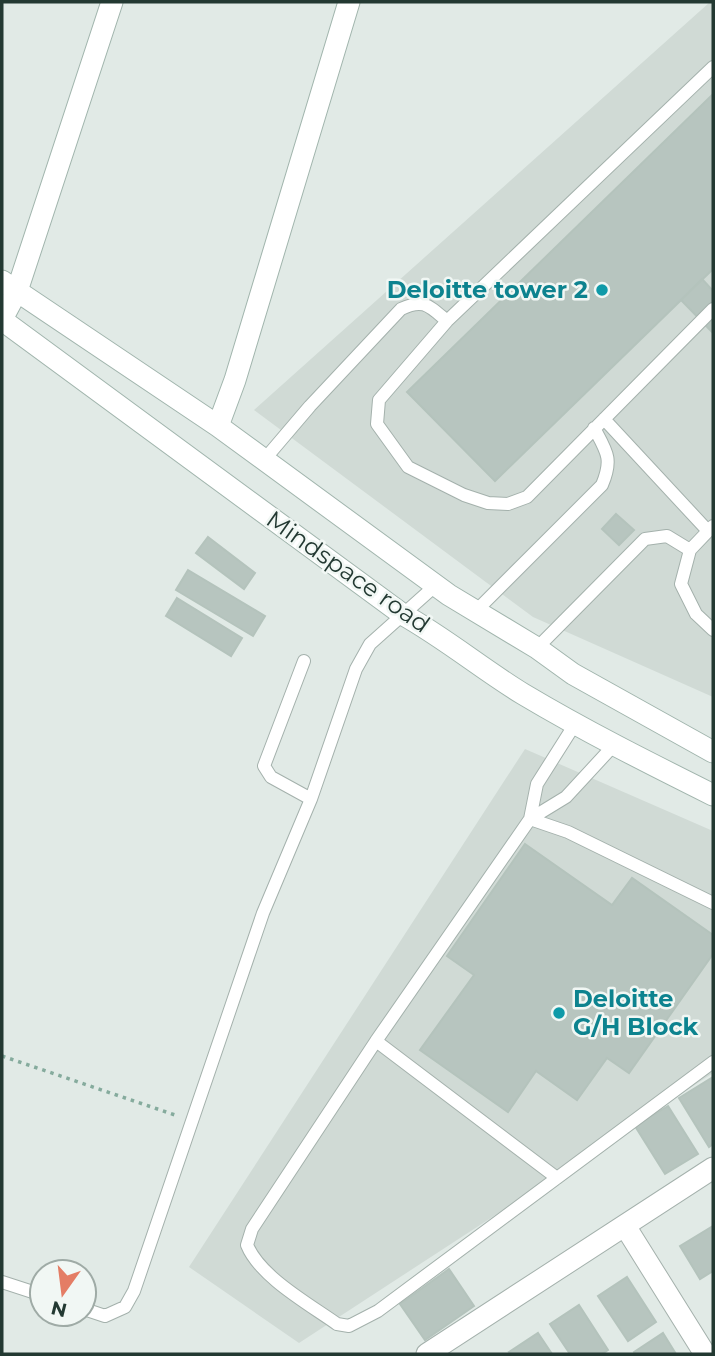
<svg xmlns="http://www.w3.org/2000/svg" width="715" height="1356" font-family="Montserrat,sans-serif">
	<rect width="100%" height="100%" fill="#e1eae6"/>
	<path fill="#d0dad5" d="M 710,2 L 713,2 L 713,697 L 533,617 L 254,410 Z
		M 525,749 L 713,831 L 713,1073 L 299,1343 L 189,1267 Z"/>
	<path fill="#b7c5bf" stroke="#b4c3bc" stroke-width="2" d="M 713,94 L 713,269 L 495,481 L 407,392 Z
		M 702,279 L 713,291 L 713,333 L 681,300 Z
		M 616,514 L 634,530 L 619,545 L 602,529 Z
		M 208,537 L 255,573 L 244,589 L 196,553 Z
		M 188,570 L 265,616 L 253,636 L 176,590 Z
		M 177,598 L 242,638 L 231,656 L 166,616 Z
		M 525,844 L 612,905 L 632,878 L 713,935 L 713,954 L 629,1073 L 607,1058 L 577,1100 L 536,1071 L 508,1112 L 420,1050 L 474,975 L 447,956 Z
		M 713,1077 L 713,1144 L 709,1147 L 679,1098 Z
		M 668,1106 L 698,1154 L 665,1174 L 635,1126 Z
		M 713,1226 L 713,1271 L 700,1279 L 680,1246 Z
		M 449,1269 L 474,1306 L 425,1340 L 400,1304 Z
		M 627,1277 L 656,1322 L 628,1341 L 598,1296 Z
		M 579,1305 L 608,1350 L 602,1354 L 570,1354 L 550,1324 Z
		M 538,1333 L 552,1354 L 511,1354 L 509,1352 Z
		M 663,1333 L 676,1354 L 635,1354 L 634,1352 Z"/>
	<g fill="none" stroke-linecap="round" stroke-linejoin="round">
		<g stroke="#a4b1ac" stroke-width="14">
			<path id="service" d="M 713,67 L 447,321 L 379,400 L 377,424 L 408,467 L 464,495 L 488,503 L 508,504 L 527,497 L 713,309
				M 604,419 L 708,531
				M 264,460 L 310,406 L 401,309 C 424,298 429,306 447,321
				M 713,526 L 690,550 L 681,584 L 696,614 L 713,630
				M 476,611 L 602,485 C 613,459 607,452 594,428
				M 537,648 L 645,539 L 667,536 L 690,550
				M 304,661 L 264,766 L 271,777 L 311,799
				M 614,745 L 566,797 L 530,819 L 376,1041 L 252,1229 L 247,1245 C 260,1277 309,1304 337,1324 L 349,1326 L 378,1311 L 713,1062
				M 530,819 L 568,832 L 713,903
				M 530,819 L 537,784 L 575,724
				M 376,1041 L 557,1178
				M 2,1282 L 42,1295
				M 84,1309 L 105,1316 L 125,1307 L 134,1291 L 263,913 L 311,799 L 356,669 L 370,644 L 436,585"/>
		</g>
		<g stroke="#a4b1ac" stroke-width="23">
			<path id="minor" d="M 625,1226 L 705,1354
				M 427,1354 L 713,1168"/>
		</g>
		<g stroke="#a1b5ad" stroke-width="23">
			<path id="secondary" d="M 2,281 L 218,426 L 449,595 L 537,648 L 573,674 L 713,752
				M 2,319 L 17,291 L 112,2
				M 2,320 L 402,614 C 445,638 482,669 523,694 C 585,731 649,763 713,795
				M 218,426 L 235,380 L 349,2"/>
		</g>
		<path stroke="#85ab9d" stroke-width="3.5" stroke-dasharray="3.5 5" stroke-linecap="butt" d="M 2,1056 L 178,1116"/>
		<use href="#service" stroke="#fff" stroke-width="12"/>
		<use href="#minor" stroke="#fff" stroke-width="21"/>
		<use href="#secondary" stroke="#fff" stroke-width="21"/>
	</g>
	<g fill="#0f9aa8" stroke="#f1f7f4" stroke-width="2.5">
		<circle cx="602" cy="290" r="7"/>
		<circle cx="559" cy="1013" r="7"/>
	</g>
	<g text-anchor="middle" stroke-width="5" stroke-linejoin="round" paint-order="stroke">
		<g font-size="24" font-weight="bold" fill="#0d838f" stroke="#f1f7f4" text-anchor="end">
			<text x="588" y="298">Deloitte tower 2</text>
			<text x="573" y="1007" text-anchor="start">Deloitte<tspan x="573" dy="28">G/H Block</tspan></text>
		</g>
		<g font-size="24" fill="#233932" stroke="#f1f7f4">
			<text transform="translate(348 572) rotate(35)" y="8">Mindspace road</text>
		</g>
	</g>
	<rect width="715" height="1356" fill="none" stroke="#233932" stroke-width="7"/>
	<g transform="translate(63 1293) rotate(194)"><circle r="33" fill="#f1f7f4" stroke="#9faba6" stroke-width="2"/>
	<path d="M0-5L12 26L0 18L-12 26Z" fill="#e47d65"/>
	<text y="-10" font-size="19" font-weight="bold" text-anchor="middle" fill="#233932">N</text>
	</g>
</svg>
